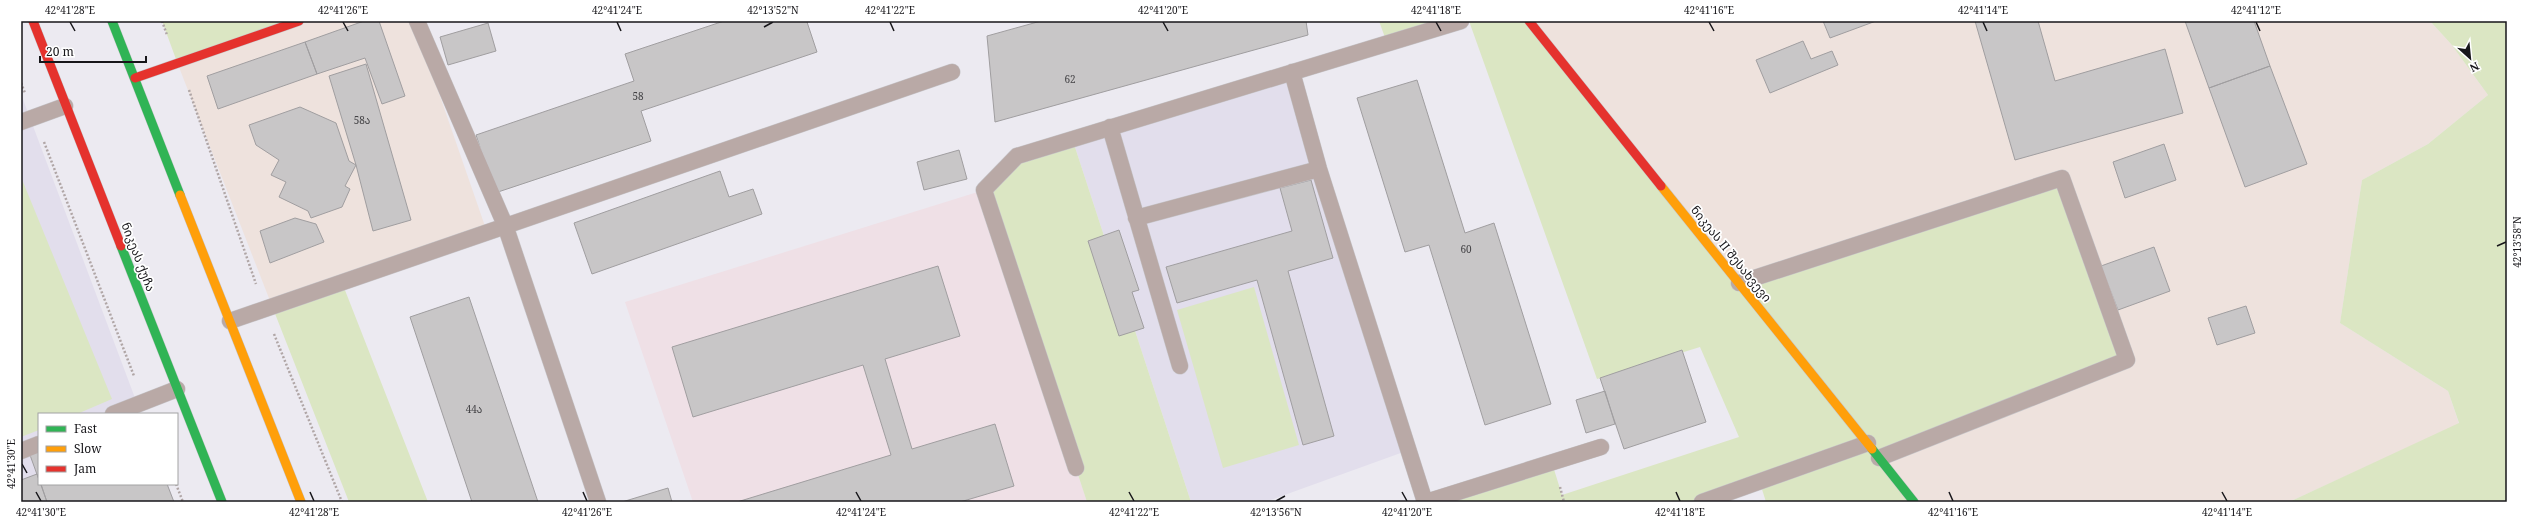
<svg xmlns="http://www.w3.org/2000/svg" width="2528" height="523" font-family="'Noto Serif','Noto Sans Georgian',serif">
	<rect width="100%" height="100%" fill="#eceaf1"/>
	<path fill="#eee2dd" d="M 299,21 L 414,21 L 487,232 L 272,306 L 177,62 Z
		M 1529,21 L 2430,21 L 2451,44 L 2488,95 L 2428,144 L 2362,180 L 2340,323 L 2448,391 L 2459,424 L 2289,502 L 1914,502 Z"/>
	<path fill="#e2deec" d="M 1292,72 L 1409,450 L 1265,502 L 1191,502 L 1072,138 Z
		M 21,94 L 141,414 L 39,414 L 39,484 L 168,484 L 174,502 L 21,502 Z"/>
	<path fill="#efe0e6" d="M 984,190 L 1087,502 L 693,502 L 625,302 Z"/>
	<path fill="#dbe6c3" d="M 162,21 L 299,21 L 177,62 Z
		M 1379,21 L 1461,21 L 1387,43 Z
		M 1469,21 L 1529,21 L 1739,283 L 2062,178 L 2127,360 L 1879,457 L 1914,502 L 1766,502 L 1760,483 L 1702,502 L 1426,502 L 1552,463 L 1562,495 L 1739,437 L 1700,347 L 1597,379 Z
		M 2430,21 L 2507,21 L 2507,502 L 2289,502 L 2459,423 L 2448,391 L 2340,323 L 2362,180 L 2428,144 L 2488,95 L 2451,44 Z
		M 1072,138 L 1191,502 L 1087,502 L 984,190 L 1017,156 Z
		M 21,177 L 112,399 L 77,414 L 39,414 L 39,430 L 21,437 Z
		M 341,280 L 428,502 L 349,502 L 272,306 Z
		M 1254,287 L 1299,445 L 1223,468 L 1177,310 Z"/>
	<path fill="#c8c6c7" stroke="#a09ea0" d="M 364,21 L 379,21 L 405,96 L 382,104 L 365,58 L 317,74 L 305,42 Z
		M 724,21 L 809,21 L 807,22 L 817,52 L 641,111 L 651,141 L 495,193 L 476,135 L 634,81 L 625,54 Z
		M 1041,21 L 1306,21 L 1308,35 L 995,122 L 987,36 Z
		M 1823,21 L 1876,21 L 1830,38 Z
		M 1975,21 L 2038,21 L 2055,81 L 2165,49 L 2183,113 L 2015,160 Z
		M 2185,21 L 2254,21 L 2270,66 L 2209,88 Z
		M 488,23 L 496,51 L 448,65 L 440,37 Z
		M 1803,41 L 1811,59 L 1832,51 L 1838,65 L 1770,93 L 1756,60 Z
		M 305,42 L 317,74 L 218,109 L 207,76 Z
		M 366,64 L 411,220 L 373,231 L 356,165 L 329,76 Z
		M 2270,66 L 2307,164 L 2245,187 L 2209,88 Z
		M 1417,80 L 1465,233 L 1494,223 L 1551,404 L 1485,425 L 1429,245 L 1405,252 L 1357,98 Z
		M 300,107 L 336,123 L 349,161 L 356,165 L 345,186 L 350,189 L 342,207 L 311,218 L 308,211 L 279,197 L 286,182 L 271,175 L 279,160 L 256,145 L 249,125 Z
		M 2164,144 L 2176,180 L 2125,198 L 2113,162 Z
		M 959,150 L 967,179 L 924,190 L 917,162 Z
		M 720,171 L 729,197 L 753,189 L 762,214 L 592,274 L 574,223 Z
		M 1311,180 L 1333,258 L 1288,271 L 1334,436 L 1303,445 L 1257,280 L 1177,303 L 1166,267 L 1292,231 L 1280,188 Z
		M 295,218 L 316,224 L 324,242 L 270,263 L 260,231 Z
		M 1119,230 L 1139,290 L 1132,292 L 1144,328 L 1119,336 L 1088,241 Z
		M 2154,247 L 2170,291 L 2118,310 L 2101,266 Z
		M 938,266 L 960,336 L 885,359 L 912,449 L 995,424 L 1014,486 L 960,502 L 737,502 L 891,455 L 863,365 L 693,417 L 672,347 Z
		M 469,297 L 538,502 L 472,502 L 410,317 Z
		M 2246,306 L 2255,333 L 2217,345 L 2208,318 Z
		M 1682,350 L 1706,422 L 1624,449 L 1600,378 Z
		M 1605,391 L 1615,424 L 1586,433 L 1576,400 Z
		M 39,451 L 39,480 L 30,455 Z
		M 37,474 L 47,502 L 21,502 L 21,480 Z
		M 41,484 L 167,484 L 174,502 L 47,502 Z
		M 668,488 L 672,502 L 622,502 Z"/>
	<g fill="none" stroke-linecap="round" stroke-linejoin="round">
		<g stroke="#c6c5c9" stroke-width="17">
			<path id="lane" d="M 417,21 L 505,225 L 598,502
				M 1292,72 L 1319,169 L 1425,502
				M 21,122 L 65,106
				M 1110,127 L 1180,366
				M 1136,218 L 1319,169
				M 1739,283 L 2062,178 L 2127,360 L 1879,458
				M 230,321 L 952,72
				M 113,414 L 177,389
				M 21,451 L 39,444
				M 1076,468 L 984,190 L 1017,156 L 1461,21
				M 1426,502 L 1601,447
				M 1702,502 L 1868,443"/>
		</g>
		<g stroke="#c6c5c9" stroke-width="10">
			<path id="fast" d="M 112,21 L 180,195
				M 121,246 L 222,502
				M 1872,449 L 1914,502"/>
		</g>
		<g stroke="#c6c5c9" stroke-width="10">
			<path id="slow" d="M 1661,186 L 1872,449
				M 180,195 L 301,502"/>
		</g>
		<g stroke="#c6c5c9" stroke-width="10">
			<path id="jam" d="M 33,21 L 121,246
				M 1529,21 L 1661,186
				M 135,78 L 299,21"/>
		</g>
		<path stroke="#b0a6a6" stroke-width="2.5" stroke-dasharray="2 2" stroke-linecap="butt" d="M 162,21 L 167,35
			M 21,83 L 25,93
			M 189,90 L 256,284
			M 44,142 L 134,376
			M 274,334 L 342,502
			M 176,484 L 183,502
			M 1560,487 L 1564,502"/>
		<use href="#lane" stroke="#b9a9a6" stroke-width="16"/>
		<use href="#fast" stroke="#30b455" stroke-width="9"/>
		<use href="#slow" stroke="#ff9f0a" stroke-width="9"/>
		<use href="#jam" stroke="#e5322d" stroke-width="9"/>
	</g>
	<path fill="none" stroke="#17161a" stroke-width="1.5" d="M 70,22 L 75,31M 343,22 L 348,31M 617,22 L 621,31M 890,22 L 894,31M 1163,22 L 1168,31M 1436,22 L 1441,31M 1709,22 L 1714,31M 1983,22 L 1987,31M 2256,22 L 2260,31M 764,27 L 773,22M 2497,246 L 2506,242M 22,464 L 27,473M 36,492 L 41,501M 310,492 L 314,501M 583,492 L 587,501M 856,492 L 861,501M 1129,492 L 1134,501M 1402,492 L 1407,501M 1676,492 L 1680,501M 1949,492 L 1953,501M 2222,492 L 2227,501M 1276,501 L 1285,496"/>
	<g text-anchor="middle" stroke-width="3.5" stroke-linejoin="round" paint-order="stroke">
		<g font-size="10" fill="#434245">
			<text x="1070" y="83">62</text>
			<text x="638" y="100">58</text>
			<text x="362" y="124">58ა</text>
			<text x="1466" y="253">60</text>
			<text x="474" y="413">44ა</text>
		</g>
		<g font-size="12" fill="#17161a" stroke="#fff">
			<text transform="translate(1731 254) rotate(51)" y="4">ნიკეას II შესახვევი</text>
			<text transform="translate(138 257) rotate(69)" y="4">ნიკეას ქუჩა</text>
		</g>
	</g>
	<rect width="2528" height="523" fill="none" stroke="#ffffff" stroke-width="44"/>
	<rect x="38" y="413" width="140" height="72" fill="#ffffff" stroke="#a2a2a3"/>
	<rect x="46" y="426" width="20" height="6" fill="#30b455" stroke="#a2a2a3"/>
	<text x="74" y="433" font-size="12" fill="#17161a">Fast</text>
	<rect x="46" y="446" width="20" height="6" fill="#ff9f0a" stroke="#a2a2a3"/>
	<text x="74" y="453" font-size="12" fill="#17161a">Slow</text>
	<rect x="46" y="466" width="20" height="6" fill="#e5322d" stroke="#a2a2a3"/>
	<text x="74" y="473" font-size="12" fill="#17161a">Jam</text>
	<g transform="translate(2470 58) rotate(153)" stroke="#ffffff" stroke-width="3" paint-order="stroke">
	<path d="M0-3L7 15L0 10L-7 15Z" fill="#17161a"/>
	<text y="-6" font-size="11" font-weight="bold" text-anchor="middle" fill="#17161a">N</text>
	</g>
	<path d="M40 56v6h106v-6" fill="none" stroke="#17161a" stroke-width="2"/>
	<text x="46" y="56" font-size="12" fill="#17161a" stroke="#ffffff" stroke-width="3" paint-order="stroke">20 m</text>
	<rect x="22" y="22" width="2484" height="479" fill="none" stroke="#17161a" stroke-width="1.5"/>
	<g font-size="10" text-anchor="middle" fill="#17161a">
		<text x="70" y="14">42°41'28"E</text>
		<text x="343" y="14">42°41'26"E</text>
		<text x="617" y="14">42°41'24"E</text>
		<text x="773" y="14">42°13'52"N</text>
		<text x="890" y="14">42°41'22"E</text>
		<text x="1163" y="14">42°41'20"E</text>
		<text x="1436" y="14">42°41'18"E</text>
		<text x="1709" y="14">42°41'16"E</text>
		<text x="1983" y="14">42°41'14"E</text>
		<text x="2256" y="14">42°41'12"E</text>
		<text transform="translate(2517 242) rotate(-90)" y="4">42°13'58"N</text>
		<text transform="translate(11 464) rotate(-90)" y="4">42°41'30"E</text>
		<text x="41" y="516">42°41'30"E</text>
		<text x="314" y="516">42°41'28"E</text>
		<text x="587" y="516">42°41'26"E</text>
		<text x="861" y="516">42°41'24"E</text>
		<text x="1134" y="516">42°41'22"E</text>
		<text x="1276" y="516">42°13'56"N</text>
		<text x="1407" y="516">42°41'20"E</text>
		<text x="1680" y="516">42°41'18"E</text>
		<text x="1953" y="516">42°41'16"E</text>
		<text x="2227" y="516">42°41'14"E</text>
	</g>
</svg>
